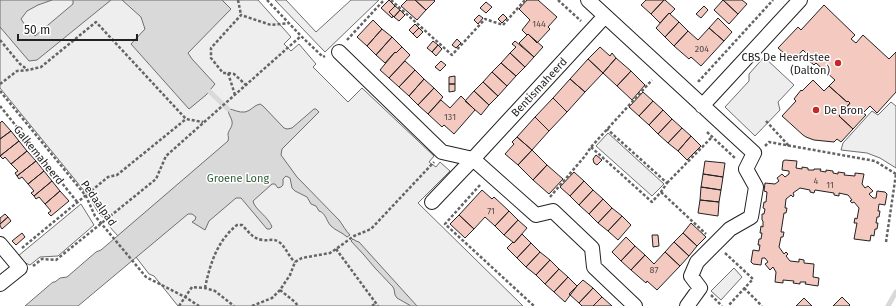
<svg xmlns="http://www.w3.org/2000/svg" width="896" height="306" font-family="'Fira Sans',sans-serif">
	<rect width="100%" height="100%" fill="#fff"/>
	<path fill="#eee" stroke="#6f6f6f" d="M 0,0 L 258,0 L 291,37 L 284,44 L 291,51 L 299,44 L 316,64 L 313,67 L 348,102 L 362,88 L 434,156 L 429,162 L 436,167 L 440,162 L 450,171 L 418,203 L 523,306 L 178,306 L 154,276 L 149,274 L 136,257 L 137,256 L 119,235 L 118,236 L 108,225 L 109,222 L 105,217 L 104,218 L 99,214 L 90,198 L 0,88 Z
		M 275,0 L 286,0 L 316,32 L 351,0 L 379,0 L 325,52 Z
		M 891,102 L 896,106 L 896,168 L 880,158 L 867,153 L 841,150 L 843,143 L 872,111 L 878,115 Z
		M 608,133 L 664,184 L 652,196 L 596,146 Z
		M 81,204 L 94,225 L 58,256 L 40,257 L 30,265 L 23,262 L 18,256 Z
		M 734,268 L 742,277 L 721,300 L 711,291 Z"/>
	<path fill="#ededed" stroke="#6f6f6f" d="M 764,57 L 794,85 L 778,102 L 780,110 L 755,136 L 725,107 L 749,81 L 749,74 Z"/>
	<path fill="#d9d9d9" stroke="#6f6f6f" d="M 0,0 L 52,0 L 38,5 L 27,11 L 21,19 L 28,30 L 35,36 L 73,4 L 73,0 L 111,0 L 37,60 L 29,61 L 0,27 Z
		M 122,0 L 222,0 L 231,9 L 188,53 L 192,59 L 215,84 L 206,95 L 189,109 L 131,44 L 145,29 L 141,17 Z
		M 260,104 L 263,106 L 284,128 L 287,129 L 292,128 L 314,109 L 316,109 L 319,112 L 282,149 L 281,155 L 297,177 L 339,220 C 343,225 345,230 350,235 L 347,237 C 342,232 336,231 331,226 C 326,221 326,213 319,211 L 316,206 L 311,204 L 307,197 L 295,191 L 292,188 L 290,178 L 286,176 L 283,179 L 283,185 L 281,187 L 278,188 L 275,184 L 272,184 L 253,201 C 254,209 269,217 272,227 L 270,229 L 267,229 L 241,198 L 236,198 L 209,221 L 205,230 L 192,222 L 195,220 L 196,217 L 192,214 L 188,214 L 78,306 L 25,306 L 53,282 L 55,282 L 60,278 L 67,277 L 96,252 L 101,250 L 228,141 C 229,138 228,136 228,134 C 229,129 233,127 232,121 C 231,117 228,114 228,109 C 234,109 238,113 245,112 C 251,111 254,105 260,104 Z
		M 353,239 L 356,241 L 359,242 L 417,306 L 411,306 L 397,298 L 395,295 L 394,289 L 393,287 L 375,268 L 364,255 L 351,241 Z"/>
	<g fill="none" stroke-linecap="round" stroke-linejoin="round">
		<path stroke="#d9d9d9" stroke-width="5" d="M 209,91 L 228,109
			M 888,306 L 896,292"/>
	</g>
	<path fill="#f3c9c0" stroke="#222" d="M 389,0 L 395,6 L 389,12 L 393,16 L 392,18 L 381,8 Z
		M 407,0 L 415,0 L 426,10 L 417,20 L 401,6 Z
		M 415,0 L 434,0 L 435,1 L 426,10 Z
		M 527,0 L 538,0 L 557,17 L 548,27 L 550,29 L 537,43 L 528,34 L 527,35 L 522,30 L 530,20 L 519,9 Z
		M 646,0 L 664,0 L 651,14 L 641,5 Z
		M 664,0 L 665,0 L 675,9 L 670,14 L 669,13 L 660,23 L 651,14 Z
		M 723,0 L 738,14 L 729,24 L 714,10 Z
		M 723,0 L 742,0 L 747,4 L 738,14 Z
		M 486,2 L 492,7 L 486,13 L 480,8 Z
		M 824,5 L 855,35 L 851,39 L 856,43 L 863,35 L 889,59 L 896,52 L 896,92 L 877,113 L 870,106 L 863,113 L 866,115 L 853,129 L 839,116 L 850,103 L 848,101 L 847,102 L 829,86 L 835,80 L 816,63 L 814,65 L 807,59 L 809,56 L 803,50 L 793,61 L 778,48 L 798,27 L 801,30 Z
		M 395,6 L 400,10 L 394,17 L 389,12 Z
		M 704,6 L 708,10 L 701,18 L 696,14 Z
		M 400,10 L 405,15 L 399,21 L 394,17 Z
		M 669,13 L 679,22 L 665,37 L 656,28 Z
		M 503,14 L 507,18 L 502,23 L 498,19 Z
		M 479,15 L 483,18 L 478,24 L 474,20 Z
		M 718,18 L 732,32 L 724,41 L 709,28 Z
		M 373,20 L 382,29 L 367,46 L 357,37 Z
		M 679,22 L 688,31 L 674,46 L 665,37 Z
		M 415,24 L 419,28 L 413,34 L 409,30 Z
		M 419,28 L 423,32 L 417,38 L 413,34 Z
		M 709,28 L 724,41 L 701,66 L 691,57 L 689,59 L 674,46 L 688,31 L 698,40 Z
		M 382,29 L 392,37 L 376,55 L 367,46 Z
		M 528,34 L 543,47 L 534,57 L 519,43 Z
		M 392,37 L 402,47 L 396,53 L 395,52 L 385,63 L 376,55 Z
		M 457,39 L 461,43 L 456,48 L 452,45 Z
		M 433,41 L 438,45 L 432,52 L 427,48 Z
		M 515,41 L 534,57 L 525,67 L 510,53 L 516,47 L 512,44 Z
		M 438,45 L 442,49 L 436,56 L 432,52 Z
		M 402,47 L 410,55 L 389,78 L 380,70 L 395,52 L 396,53 Z
		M 600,47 L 610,56 L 612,53 L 616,58 L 603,73 L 588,59 Z
		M 510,53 L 525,67 L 516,76 L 501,63 Z
		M 616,58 L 631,71 L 617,86 L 603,73 Z
		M 588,59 L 603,73 L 585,92 L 570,79 Z
		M 405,61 L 415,70 L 399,87 L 389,78 Z
		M 441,61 L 446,65 L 440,71 L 435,67 Z
		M 501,63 L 516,76 L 507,86 L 492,72 Z
		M 415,70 L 424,79 L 409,96 L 399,87 Z
		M 631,71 L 645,85 L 632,100 L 617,86 Z
		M 492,72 L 507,86 L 498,96 L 483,82 Z
		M 455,76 L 455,84 L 449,84 L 449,77 Z
		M 424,79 L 434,88 L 418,105 L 409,96 Z
		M 570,79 L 585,92 L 567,112 L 553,98 Z
		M 813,80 L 824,91 L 829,86 L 847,102 L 848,101 L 850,103 L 839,116 L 853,129 L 841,142 L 837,139 L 834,142 L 814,140 L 806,137 L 803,135 L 782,116 L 796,101 L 794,99 L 801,90 L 802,91 Z
		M 483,82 L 498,96 L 489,105 L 474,91 Z
		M 449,84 L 455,84 L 455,91 L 449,92 Z
		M 434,88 L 443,97 L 428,114 L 418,105 Z
		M 474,91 L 489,105 L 481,115 L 465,101 Z
		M 643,92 L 653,101 L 639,116 L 629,107 Z
		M 461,96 L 475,110 L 454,134 L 444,125 L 442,127 L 428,114 L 441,100 L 450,108 Z
		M 553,98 L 567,112 L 549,131 L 535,117 Z
		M 653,101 L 663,110 L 649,125 L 639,116 Z
		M 663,110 L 672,119 L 658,134 L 649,125 Z
		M 535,117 L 549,131 L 532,150 L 517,137 Z
		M 672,119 L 682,128 L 668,143 L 658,134 Z
		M 2,121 L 11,131 L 0,139 L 0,123 Z
		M 682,128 L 691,136 L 678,151 L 668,143 Z
		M 11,131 L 19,141 L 0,156 L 0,139 Z
		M 691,136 L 701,146 L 687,160 L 678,151 Z
		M 517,137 L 532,150 L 518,165 L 505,154 L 514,144 L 512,142 Z
		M 19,141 L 27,151 L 11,164 L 5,157 L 3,159 L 0,156 Z
		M 532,150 L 547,165 L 533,180 L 518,165 Z
		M 27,151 L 36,161 L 17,176 L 15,173 L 18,171 L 11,164 Z
		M 596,155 L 602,160 L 597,165 L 594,163 L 593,159 Z
		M 785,160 L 797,161 L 796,168 L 802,169 L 802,167 L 808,168 L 808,170 L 814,170 L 814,169 L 821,169 L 820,171 L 826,172 L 826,170 L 833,171 L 833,173 L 838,174 L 838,172 L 845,173 L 844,175 L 855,176 L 855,173 L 864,174 L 862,184 L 865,188 L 868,186 L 873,191 L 869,194 L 873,198 L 876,198 L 877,191 L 885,192 L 887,194 L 885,205 L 879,204 L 878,211 L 880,211 L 879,217 L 877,217 L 876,223 L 878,223 L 877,229 L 875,229 L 874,236 L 871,235 L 870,241 L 854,239 L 857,223 L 854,223 L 855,218 L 857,219 L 859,208 L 854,202 L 852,203 L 850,201 L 852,200 L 848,195 L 839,193 L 839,196 L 834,195 L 834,193 L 815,190 L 814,193 L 810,192 L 810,190 L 800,188 L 793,193 L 794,195 L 793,197 L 791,195 L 786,199 L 785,208 L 787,208 L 786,213 L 784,213 L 781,232 L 784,232 L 783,237 L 781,237 L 779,247 L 784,254 L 786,252 L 788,254 L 786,256 L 790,261 L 799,262 L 799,259 L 804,260 L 804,263 L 814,264 L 813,277 L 819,278 L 818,286 L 805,284 L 806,282 L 800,282 L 800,284 L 793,283 L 794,281 L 783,280 L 783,283 L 775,282 L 776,272 L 773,267 L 770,270 L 765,264 L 768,262 L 765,258 L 762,258 L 761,265 L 753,264 L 751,262 L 753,250 L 759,251 L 760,245 L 758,245 L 759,239 L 761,239 L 762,233 L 760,233 L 761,226 L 763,227 L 763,221 L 762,220 L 762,214 L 764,214 L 765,209 L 763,208 L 764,202 L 766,202 L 767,192 L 764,191 L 765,183 L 775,184 L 779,181 L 777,178 L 782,174 L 785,177 L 789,174 L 789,171 L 782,170 L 783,161 Z
		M 36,161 L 44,171 L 28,184 L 22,177 L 19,179 L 17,176 Z
		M 705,161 L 725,163 L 723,177 L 703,174 Z
		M 547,165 L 563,179 L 549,194 L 533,180 Z
		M 44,171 L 52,181 L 34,196 L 31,193 L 34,191 L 28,184 Z
		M 574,172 L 584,181 L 570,196 L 560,187 Z
		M 703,174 L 723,177 L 721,190 L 701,187 Z
		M 52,181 L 60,191 L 45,204 L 39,197 L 36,199 L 34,196 Z
		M 584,181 L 593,190 L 579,205 L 570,196 Z
		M 701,187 L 721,190 L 719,202 L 700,200 Z
		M 482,190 L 492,199 L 494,197 L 509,211 L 495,226 L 485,217 L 474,229 L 459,215 Z
		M 593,190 L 603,199 L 589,214 L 579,205 Z
		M 60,191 L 69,201 L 51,216 L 48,213 L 51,211 L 45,204 Z
		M 603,199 L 612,208 L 598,223 L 589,214 Z
		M 700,200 L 719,202 L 718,216 L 698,213 Z
		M 612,208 L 622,216 L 608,231 L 598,223 Z
		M 509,211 L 518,220 L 504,235 L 495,226 Z
		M 5,214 L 8,217 L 0,224 L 0,218 Z
		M 459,215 L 474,229 L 465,238 L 450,224 Z
		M 622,216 L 631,225 L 618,240 L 608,231 Z
		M 8,217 L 11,221 L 2,229 L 0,226 L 0,224 Z
		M 518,220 L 527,228 L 514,243 L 504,235 Z
		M 691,223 L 706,237 L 697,246 L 683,233 Z
		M 22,233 L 25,237 L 16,245 L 12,241 Z
		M 683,233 L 697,246 L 689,256 L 674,242 Z
		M 522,234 L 531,243 L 517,258 L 507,248 L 513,242 L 514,243 Z
		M 652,235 L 658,235 L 659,246 L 653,247 Z
		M 626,237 L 635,246 L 621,261 L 612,252 Z
		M 674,242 L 689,256 L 680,266 L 665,252 Z
		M 531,243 L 540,252 L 526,267 L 517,258 Z
		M 635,246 L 645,255 L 631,270 L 621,261 Z
		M 540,252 L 550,260 L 536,275 L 526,267 Z
		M 665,252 L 680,266 L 657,290 L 647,281 L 646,283 L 631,270 L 645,255 L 654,264 Z
		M 550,260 L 559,269 L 545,284 L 536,275 Z
		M 559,269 L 568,277 L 554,292 L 545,284 Z
		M 568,277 L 577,286 L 565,302 L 554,292 Z
		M 583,280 L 593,288 L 579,303 L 569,294 Z
		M 593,288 L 602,297 L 593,306 L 582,306 L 579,303 Z
		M 602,297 L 612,306 L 593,306 Z
		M 842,297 L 850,305 L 849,306 L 833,306 Z
		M 804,298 L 812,306 L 796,306 Z"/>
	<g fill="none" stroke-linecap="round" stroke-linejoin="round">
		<g stroke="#222" stroke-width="16">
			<path id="street" d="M 588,0 L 754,153 L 746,169 L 756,187 L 751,217 L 730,229 L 697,262 L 691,276 L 700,288 L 687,306
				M 605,16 L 473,159 L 536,215 L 553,211 L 592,248 L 594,267 L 635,306
				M 339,52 L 442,152 L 473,159
				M 702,106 L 800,0
				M 432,202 L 473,159
				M 0,244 L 20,268 L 0,284"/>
		</g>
		<path stroke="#646464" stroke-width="2.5" stroke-dasharray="3 2" stroke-linecap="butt" d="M 238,0 L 241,15
			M 267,0 L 301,36 L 323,57 L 325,56
			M 391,0 L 452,55 L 485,19 L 503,25 L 525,0
			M 558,0 L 581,21
			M 0,40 L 20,64 L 28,70
			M 347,40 L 384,0
			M 228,73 L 234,74 L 246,85
			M 698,80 L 699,81 L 773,0
			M 0,84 L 17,71 L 28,70 L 41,67 L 96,22 L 186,119 L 203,122
			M 0,91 L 86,196 L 95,216 L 146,277 L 185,297 L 199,306
			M 235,95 L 228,73 L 223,73 L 211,58 L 211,48 L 241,15 L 271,25 L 289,23
			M 0,106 L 78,203
			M 766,121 L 789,146
			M 707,132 L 736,159
			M 765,146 L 769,142 L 875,161 L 896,174
			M 591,147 L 652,202 L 661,192 L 667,183 L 607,129
			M 667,183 L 712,137
			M 480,185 L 445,224 L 534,306
			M 661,192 L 706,234
			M 550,197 L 585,156 L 591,147 L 652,80
			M 886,242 L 896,174
			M 22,248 L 108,177 L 117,175 L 186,119
			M 336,249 L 378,306
			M 725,253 L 753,279 L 728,306
			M 33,266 L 42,259 L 56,260 L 156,179 L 166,156 L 301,36
			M 205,288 C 210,264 217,241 237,225 L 242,225 C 249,232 253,239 263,240 C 269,241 273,238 279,242 C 286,247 288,256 295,262
			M 744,288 L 762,306
			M 280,290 L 295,302 L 298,306
			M 711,295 L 722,306
			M 179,306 L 192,287 L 205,288 L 215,291 L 234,306
			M 252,306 L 272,298 L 280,290 L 290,275 L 295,262 L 302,258 L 330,253 L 336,249 L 354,236 L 371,229 L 434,162
			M 372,306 L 376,303"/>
		<use href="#street" stroke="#fff" stroke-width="14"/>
	</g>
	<g fill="#c62828" stroke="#fff" stroke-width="1.5">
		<circle cx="838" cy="63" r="4"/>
		<circle cx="816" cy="110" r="4"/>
	</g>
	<g text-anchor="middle" stroke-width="3" stroke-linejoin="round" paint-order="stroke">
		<g font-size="9" fill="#564c4a">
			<text x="539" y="27">144</text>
			<text x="702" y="52">204</text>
			<text x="450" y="120">131</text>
			<text x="816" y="184">4</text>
			<text x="830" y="188">11</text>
			<text x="491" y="214">71</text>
			<text x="654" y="273">87</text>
		</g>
		<g font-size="11" fill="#222" stroke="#fff" text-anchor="end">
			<text x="830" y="61">CBS De Heerdstee<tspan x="830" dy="13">(Dalton)</tspan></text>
			<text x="824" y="114" text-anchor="start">De Bron</text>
		</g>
		<g font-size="11" fill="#222" stroke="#fff">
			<text transform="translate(539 87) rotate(-47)" y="4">Bentismaheerd</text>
			<text transform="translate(39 155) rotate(51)" y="4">Galkemaheerd</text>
			<text transform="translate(99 203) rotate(55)" y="4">Pedaalpad</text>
		</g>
		<g font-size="11" fill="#2f5e38" stroke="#fff">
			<text x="238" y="182">Groene Long</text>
		</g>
	</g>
	<path d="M18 34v6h119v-6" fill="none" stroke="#222222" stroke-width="2"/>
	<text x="24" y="34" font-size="12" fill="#222222" stroke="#ffffff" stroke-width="3" paint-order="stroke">50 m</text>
</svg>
